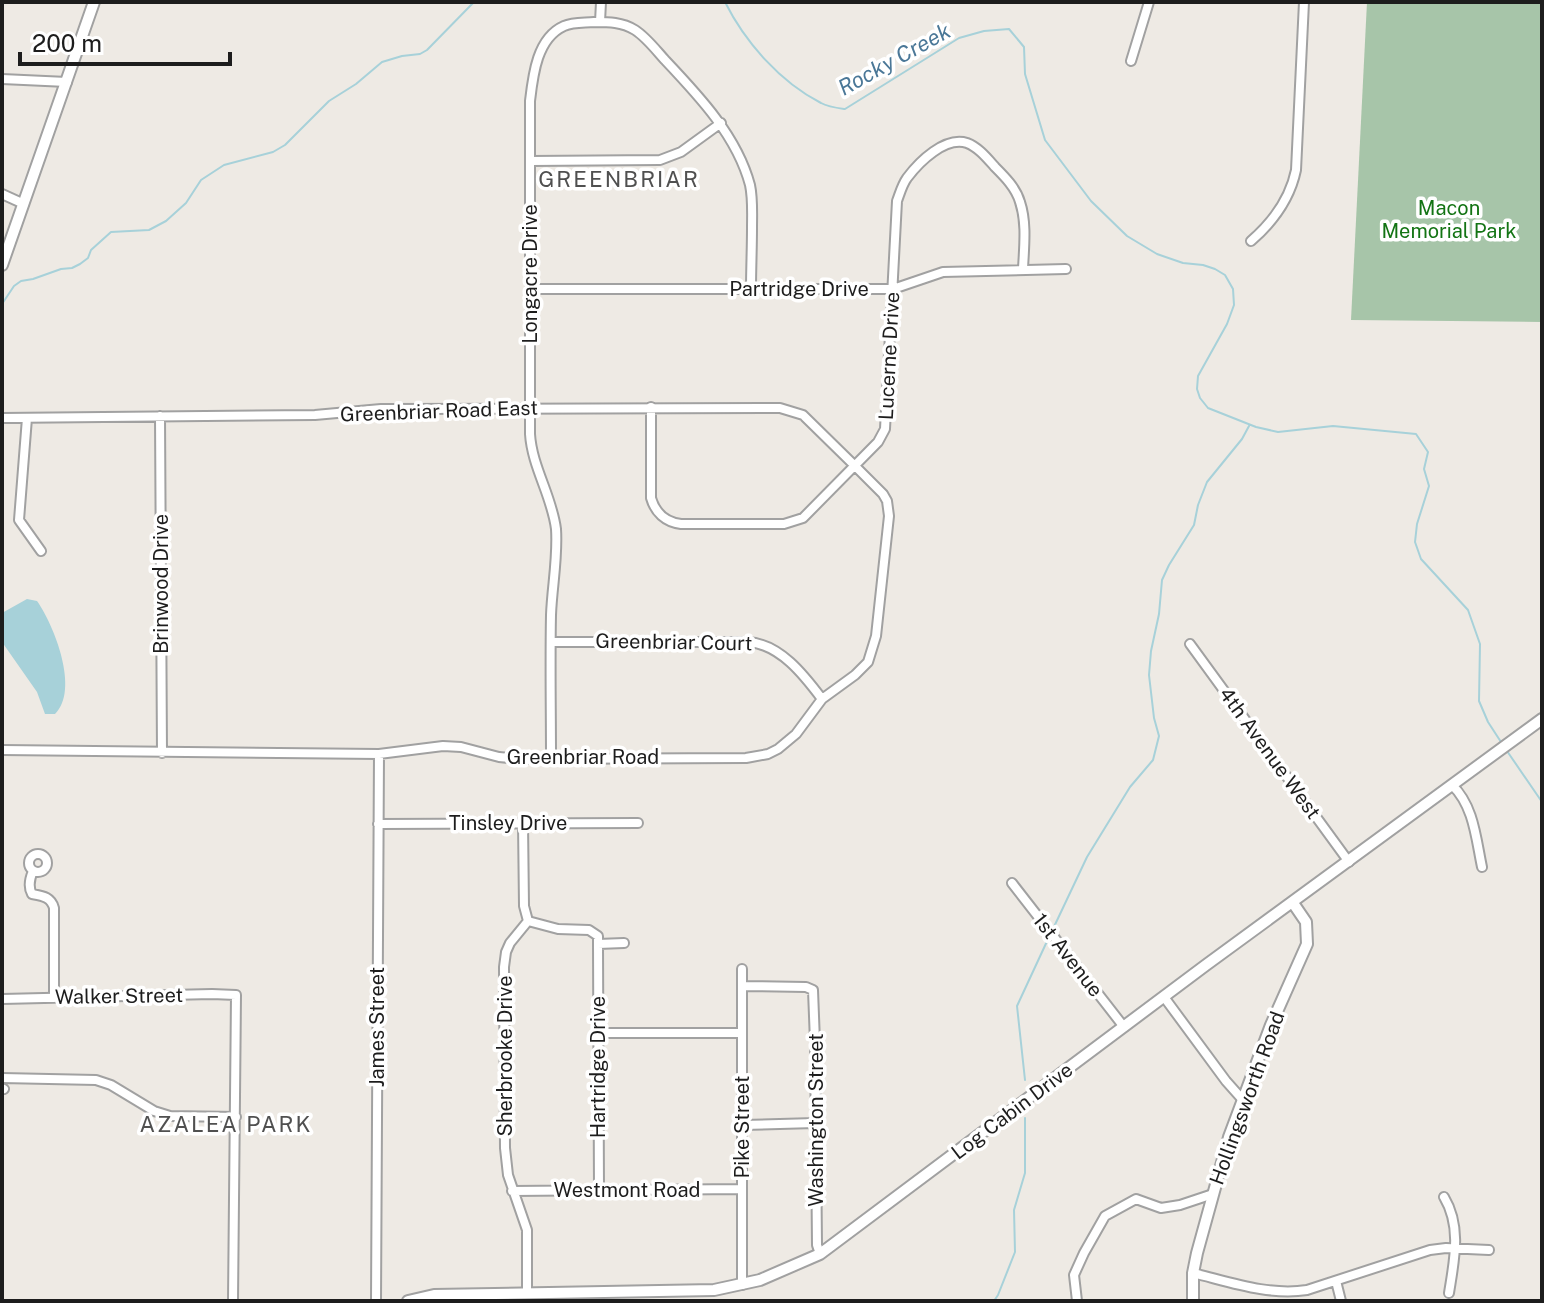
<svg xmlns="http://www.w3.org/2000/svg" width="1544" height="1303" font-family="'Public Sans',sans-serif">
	<rect width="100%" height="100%" fill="#eeeae4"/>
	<path fill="#a7c5a9" d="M 1367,2 L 1542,2 L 1542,322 L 1351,320 Z"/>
	<path fill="#a7d1d9" d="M 27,599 L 37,601 C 54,625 80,690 55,714 L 45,714 L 37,692 L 2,642 L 2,613 Z"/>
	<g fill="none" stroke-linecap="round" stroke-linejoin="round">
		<path stroke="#a7d1d9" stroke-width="2" d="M 725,2 C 745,42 780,82 821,103 C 828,107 837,108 845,109 L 959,38 L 984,31 L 1009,29 L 1024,47 L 1025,74 L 1045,140 L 1091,201 L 1127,236 L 1157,254 L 1183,263 L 1203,265 L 1215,269 L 1225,275 L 1233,289 L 1234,305 L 1227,324 L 1198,376 L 1197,389 L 1200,398 L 1208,408 L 1256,427 L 1278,432 L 1333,426 L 1416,434 L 1428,452 L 1424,469 L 1429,486 L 1417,524 L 1415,542 L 1421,559 L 1468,610 L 1480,644 L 1479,701 L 1488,722 L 1501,742
			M 2,304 L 14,286 L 21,281 L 33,279 L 61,269 L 72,268 L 80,264 L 88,258 L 91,250 L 111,232 L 149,230 L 166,221 L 186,203 L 201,180 L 224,165 L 273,152 L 285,145 L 329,101 L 356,84 L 382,62 L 402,56 L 420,54 L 427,50 L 474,2
			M 1507,751 L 1542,802
			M 1052,931 L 1087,857 L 1130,787 L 1153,760 L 1159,736 L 1154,718 L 1149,675 L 1151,651 L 1159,614 L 1162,580 L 1169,565 L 1194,525 L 1198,505 L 1207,482 L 1242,439 L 1249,426
			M 1025,1080 L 1017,1006 L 1049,937
			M 994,1301 L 998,1295 L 1015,1252 L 1014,1210 L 1025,1173 L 1025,1118"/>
		<g stroke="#a1a1a1" stroke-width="12">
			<path id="minor" d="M 600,22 L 601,2
				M 1131,61 L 1149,2
				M 2,79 L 67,82
				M 530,161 L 660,160 L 681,152 L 721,123
				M 2,194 L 24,204
				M 1251,241 C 1274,221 1290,199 1296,170 L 1304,2
				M 530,289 L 893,289 L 943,272 L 1066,269
				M 651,407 L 651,498 C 655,512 665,522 681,524 L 784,524 L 803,518 L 878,442 L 885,429 L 897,201 C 900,193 902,185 907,178 C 919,162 945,136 967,143 C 978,147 987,158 995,167 C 1005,177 1016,188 1020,202 C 1027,223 1024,247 1023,269
				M 160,416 L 162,753
				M 2,418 L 315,415 L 381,409 L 780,408 L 803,415 L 854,465 L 883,494 L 887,501 L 889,516 L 876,636 L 868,662 L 855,675 L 822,699 L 796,734 L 778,749 L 768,754 L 746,758 L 519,759 L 499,757 L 461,747 L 443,746 L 379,754 L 2,750
				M 27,418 L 19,520 L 41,551
				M 551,642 L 748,642 C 780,644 804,675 822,699
				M 1190,644 L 1349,862
				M 551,758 C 551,710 550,663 551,615 C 552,587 558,558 556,529 C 552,496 532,467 530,434 L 530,101 C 533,75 537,38 564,26 C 573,22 584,23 594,22 C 609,22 622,22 635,30 C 646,37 656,50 665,60 C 699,96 737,136 750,185 C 753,199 752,214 752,228 C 752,248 751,269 751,289
				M 1452,785 C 1474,806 1476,839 1482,867
				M 523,823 L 524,906 L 528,921
				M 378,824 L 638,823
				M29 863a9 9 0 1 1 18 0a9 9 0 1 1-18 0Z
				M 33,871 C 30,878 28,887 32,894 C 43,896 51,897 54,908 L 54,998
				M 1012,883 L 1124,1027
				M 528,921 L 558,929 L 589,930 L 598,936 L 598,944 L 624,943
				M 598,944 L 599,1190
				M 742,969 L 742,1285
				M 742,986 L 806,987 L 813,990 L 815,1042 L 817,1245 L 820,1254
				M 1164,997 L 1226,1081 L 1242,1099
				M 2,999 L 212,994 L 236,995 L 233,1301
				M 598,1033 L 742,1033
				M 2,1078 L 96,1080 L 111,1085 L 154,1111 L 170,1116 L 236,1117
				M 2,1088 L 4,1089
				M 742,1125 L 815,1123
				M 512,1191 L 742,1189
				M 1444,1197 C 1462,1227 1454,1261 1449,1293
				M 1193,1273 C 1230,1282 1269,1296 1307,1290 L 1430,1250 L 1446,1248 L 1489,1250
				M 1336,1281 L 1341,1301
				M 527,1294 L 527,1230 L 508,1175 L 505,1148 L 504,967 L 506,952 L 510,943 L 528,921
				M 376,1301 L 379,754
				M 1077,1301 L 1074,1275 L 1084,1253 L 1105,1216 L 1136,1199 L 1161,1208 L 1180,1205 L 1213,1194"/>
		</g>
		<g stroke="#a1a1a1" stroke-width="14">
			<path id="tertiary" d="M 2,265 L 94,2
				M 408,1301 L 434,1295 L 714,1290 L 760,1280 L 820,1254 L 1206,965 L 1542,719
				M 1193,1301 L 1193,1273 L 1197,1253 L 1229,1137 L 1271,1025 L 1307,944 L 1306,922 L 1293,903"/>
		</g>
		<use href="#minor" stroke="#fff" stroke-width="8"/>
		<use href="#tertiary" stroke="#fff" stroke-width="10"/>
	</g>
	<g text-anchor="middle" stroke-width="7" stroke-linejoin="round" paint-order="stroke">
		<g font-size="20" fill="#137414" stroke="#fff">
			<text x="1449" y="215">Macon<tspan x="1449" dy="23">Memorial Park</tspan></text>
		</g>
		<g font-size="20" fill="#1d1d1d" stroke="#fff">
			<text transform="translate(530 274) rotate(-90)" y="7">Longacre Drive</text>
			<text x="799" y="296">Partridge Drive</text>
			<text transform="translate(889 356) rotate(-87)" y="7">Lucerne Drive</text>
			<text transform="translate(439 411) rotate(-2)" y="7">Greenbriar Road East</text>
			<text transform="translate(161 584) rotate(-90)" y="7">Brinwood Drive</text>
			<text transform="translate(674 642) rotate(1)" y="7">Greenbriar Court</text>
			<text transform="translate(1270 753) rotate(54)" y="7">4th Avenue West</text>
			<text x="583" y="764">Greenbriar Road</text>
			<text x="508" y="830">Tinsley Drive</text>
			<text transform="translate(1068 955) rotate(52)" y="7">1st Avenue</text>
			<text transform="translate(119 996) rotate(-1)" y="7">Walker Street</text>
			<text transform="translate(377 1027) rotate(-90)" y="7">James Street</text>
			<text transform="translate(505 1056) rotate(-90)" y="7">Sherbrooke Drive</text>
			<text transform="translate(598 1067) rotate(-90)" y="7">Hartridge Drive</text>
			<text transform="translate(1247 1098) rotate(-70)" y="7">Hollingsworth Road</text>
			<text transform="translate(1012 1111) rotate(-37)" y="7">Log Cabin Drive</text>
			<text transform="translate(816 1120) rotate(-90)" y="7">Washington Street</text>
			<text transform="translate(742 1127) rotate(-90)" y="7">Pike Street</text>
			<text x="627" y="1197">Westmont Road</text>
		</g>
		<g font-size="22" font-style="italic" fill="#4a7797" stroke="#fff">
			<text transform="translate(894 59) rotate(-29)" y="8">Rocky Creek</text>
		</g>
		<g font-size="22" letter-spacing="2" fill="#505050" stroke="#fff">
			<text x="619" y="187">GREENBRIAR</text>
			<text x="226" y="1132">AZALEA PARK</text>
		</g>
	</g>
	<rect width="1544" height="1303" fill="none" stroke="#1d1d1d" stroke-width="8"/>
	<path d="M20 52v12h210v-12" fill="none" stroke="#1d1d1d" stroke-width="4"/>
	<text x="32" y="52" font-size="24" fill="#1d1d1d" stroke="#ffffff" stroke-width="6" paint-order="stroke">200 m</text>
</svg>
